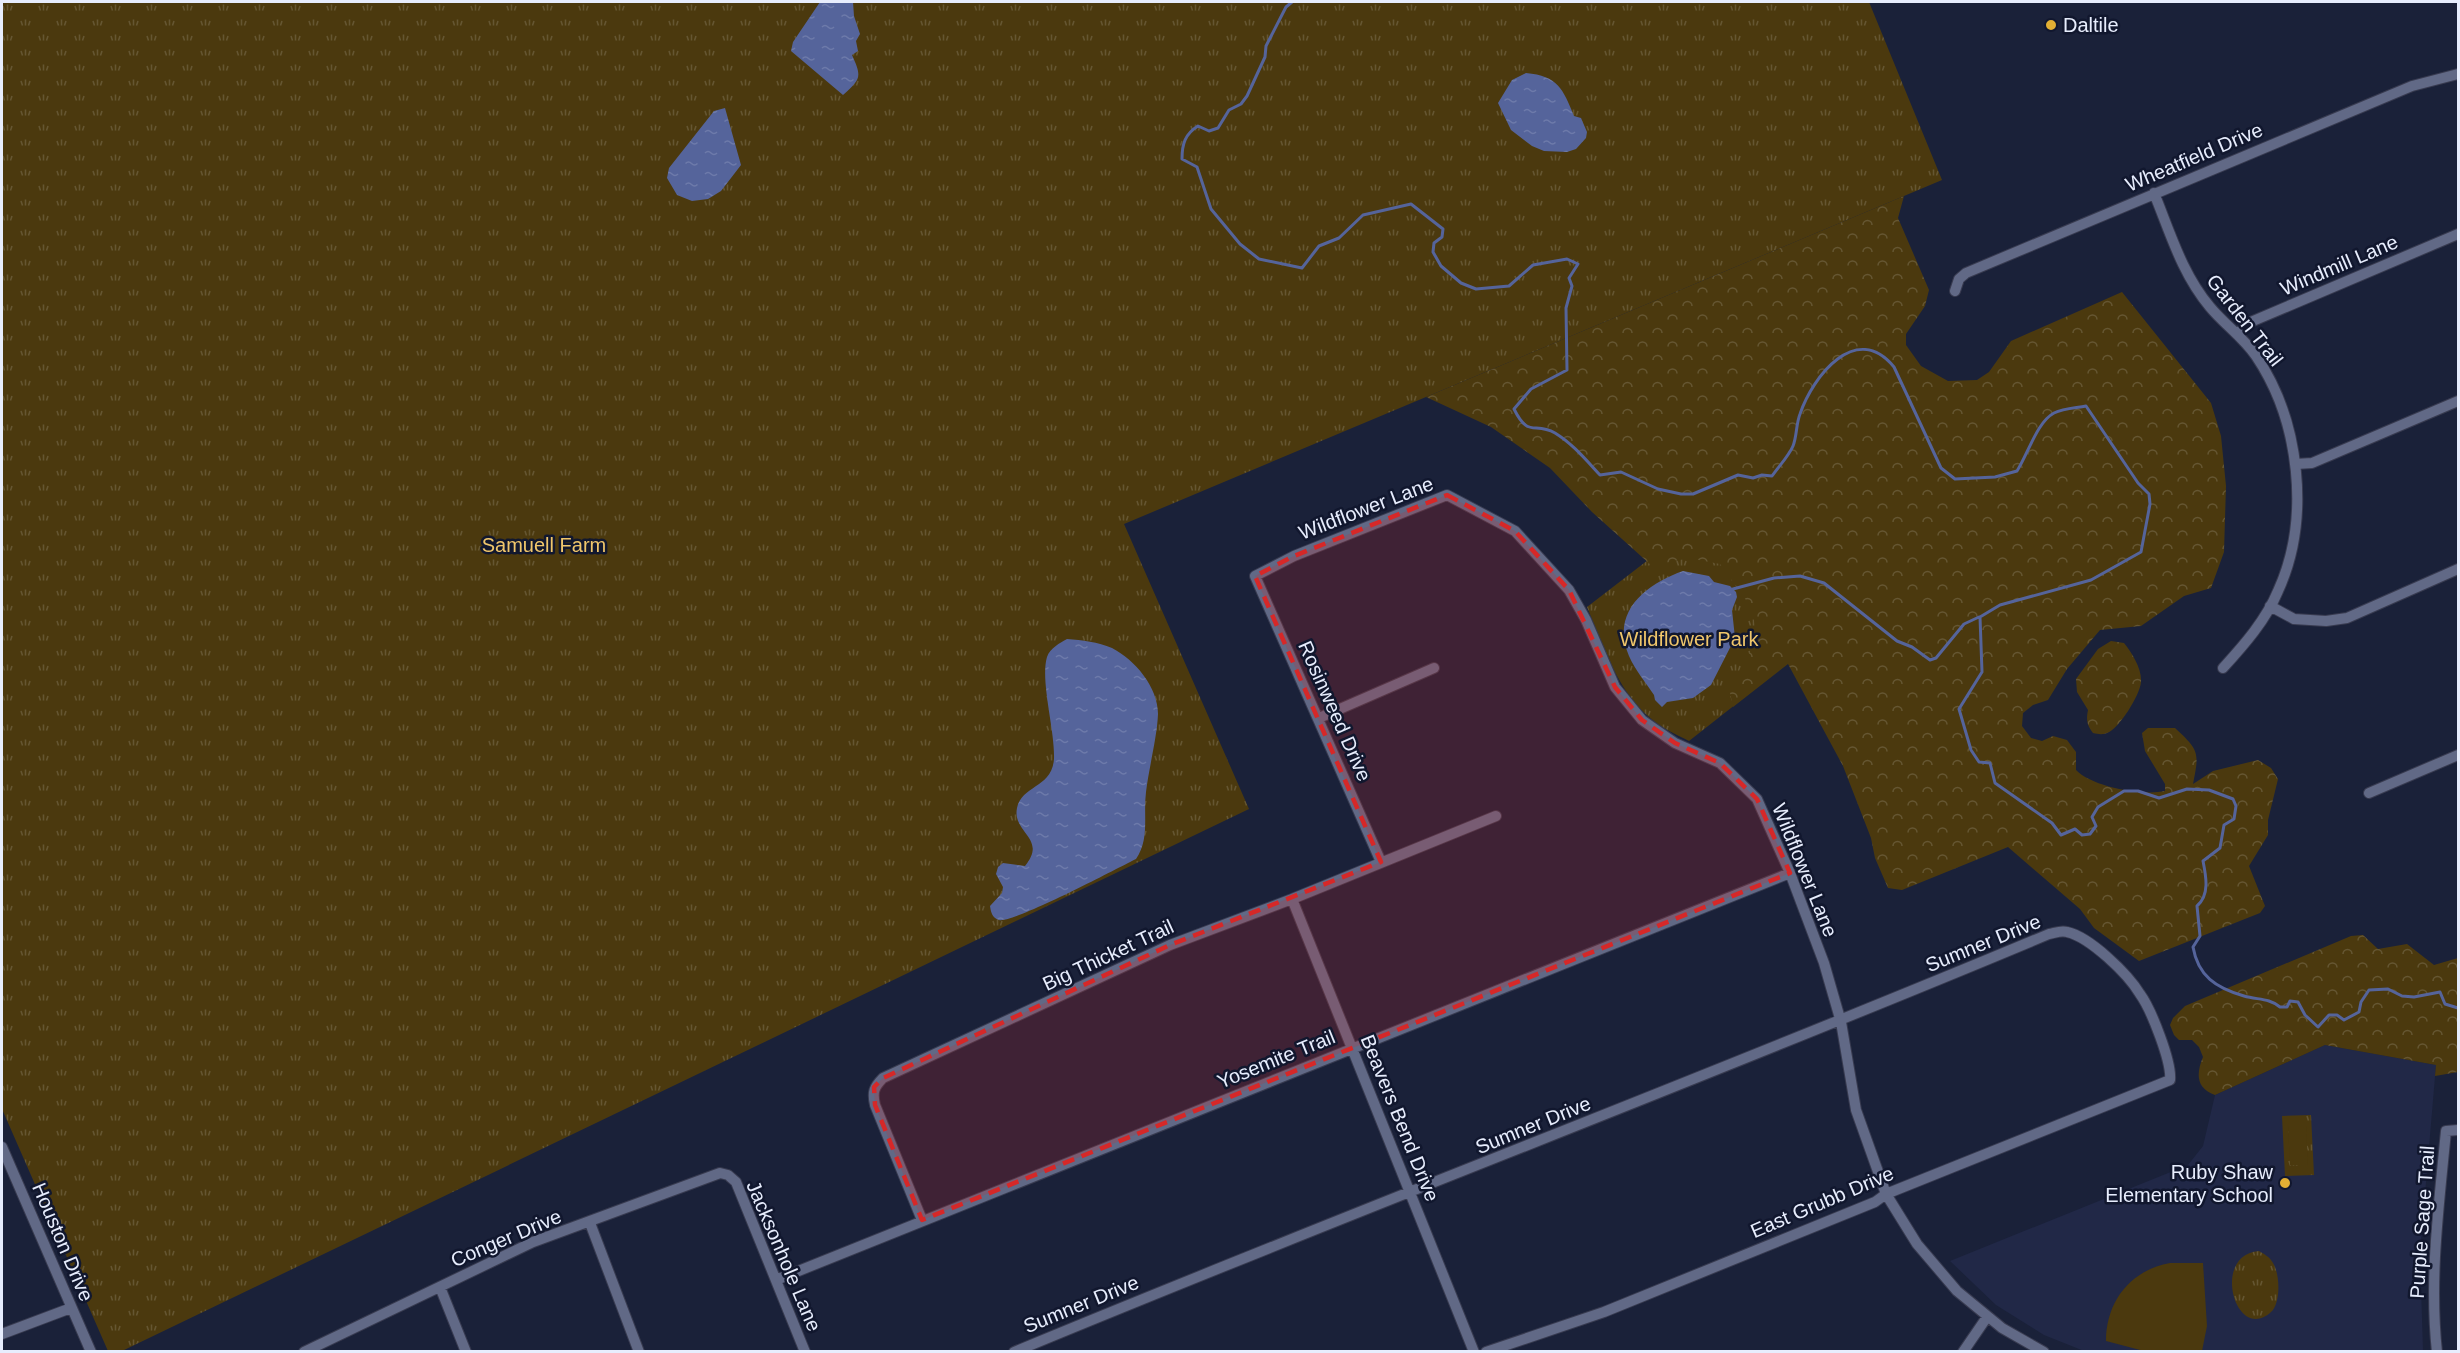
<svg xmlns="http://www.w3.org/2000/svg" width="2460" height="1353" font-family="Helvetica,sans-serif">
	<defs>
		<pattern id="grass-tufts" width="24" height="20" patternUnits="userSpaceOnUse" patternTransform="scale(1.5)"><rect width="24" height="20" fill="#4b390e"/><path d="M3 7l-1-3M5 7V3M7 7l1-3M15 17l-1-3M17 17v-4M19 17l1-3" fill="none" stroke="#655632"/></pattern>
		<pattern id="forest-crowns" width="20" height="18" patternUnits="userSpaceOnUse" patternTransform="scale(1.5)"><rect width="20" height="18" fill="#4b390e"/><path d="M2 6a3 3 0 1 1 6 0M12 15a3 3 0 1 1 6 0" fill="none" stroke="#655632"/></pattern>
		<pattern id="water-ripples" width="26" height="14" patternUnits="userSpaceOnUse" patternTransform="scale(1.5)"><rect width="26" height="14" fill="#55649b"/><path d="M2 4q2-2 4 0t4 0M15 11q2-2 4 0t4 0" fill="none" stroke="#6d7aaa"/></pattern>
	</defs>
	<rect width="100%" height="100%" fill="#1a2139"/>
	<path fill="#212847" d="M 2325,1045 L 2436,1065 L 2420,1253 L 2423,1351 L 2084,1351 L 2044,1335 L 1996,1305 L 1950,1261 L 2188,1165 L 2203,1146 L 2215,1095 Z"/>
	<path fill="url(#grass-tufts)" d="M 2,2 L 1869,2 L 1942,180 L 1124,524 L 1249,809 L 122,1351 L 108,1351 L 2,1109 Z
		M 1700,520 L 1801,653 L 1689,741 C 1675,734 1660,727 1649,717 C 1617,690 1603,645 1587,607 Z
		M 2311,1115 L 2314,1175 L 2285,1176 L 2282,1116 Z
		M 2259,1251 C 2264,1254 2270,1257 2273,1263 C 2280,1274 2281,1303 2271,1312 C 2236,1344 2210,1255 2259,1251 Z"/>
	<path fill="url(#forest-crowns)" d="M 1904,196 L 1898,218 L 1929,290 L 1925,306 L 1906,334 L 1906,345 L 1921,366 L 1948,381 L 1977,380 L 1989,372 L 2011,341 L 2122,292 L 2211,403 L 2221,436 L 2226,486 L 2224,552 L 2211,588 L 2184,596 L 2141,626 L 2100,630 L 2067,669 L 2048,700 L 2033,705 L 2023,713 L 2022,726 L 2031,738 L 2042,741 L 2053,736 L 2067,740 L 2076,752 L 2076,770 C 2092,787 2143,796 2165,791 L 2165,784 L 2145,751 L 2142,733 L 2148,728 L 2175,728 C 2200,751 2199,753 2193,784 L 2213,771 L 2258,760 L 2271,768 L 2278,779 L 2268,820 L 2268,835 L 2249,866 L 2265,906 L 2260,913 L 2139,961 L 2094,928 L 2080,909 L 2008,847 L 1902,890 L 1888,888 L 1875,858 L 1871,838 L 1843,766 L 1788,664 L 1733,707 L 1729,688 L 1758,639 L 1751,607 L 1720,564 L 1688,558 L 1652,566 L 1592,512 L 1550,468 L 1491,427 L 1426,397 Z
		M 2111,641 L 2124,643 C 2132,653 2142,669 2141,682 C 2140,695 2119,729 2107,733 C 2102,735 2098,734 2093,733 C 2087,725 2086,720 2088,710 L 2077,692 L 2076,679 L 2098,649 Z
		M 2363,935 L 2378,949 L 2407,944 L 2434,965 L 2458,958 L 2458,1072 L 2435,1076 L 2436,1065 L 2325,1045 L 2215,1095 C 2196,1088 2196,1074 2203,1057 L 2199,1047 L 2192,1040 L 2179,1040 L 2174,1035 L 2170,1025 L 2173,1018 L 2185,1006 L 2351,936 Z"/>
	<path fill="#4b390e" d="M 2288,1126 L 2306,1126 L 2308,1165 L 2290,1165 Z
		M 2170,1263 L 2203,1263 L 2207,1326 L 2202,1351 L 2144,1351 L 2106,1341 C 2106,1301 2131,1270 2170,1263 Z"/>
	<path fill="url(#water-ripples)" d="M 820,2 L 853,2 L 854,16 L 860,34 L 856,41 L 858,51 L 852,55 C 862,77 861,79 843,95 L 791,51 L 793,42 Z
		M 1526,73 C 1558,76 1563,89 1574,116 L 1581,118 L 1587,132 L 1586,138 L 1576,149 L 1567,152 L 1544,151 L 1532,146 L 1511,130 L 1498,103 L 1512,80 Z
		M 725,108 L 741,165 L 721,191 L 708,199 L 692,201 L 677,195 L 667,178 L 669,168 L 714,111 Z
		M 1683,571 L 1709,576 L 1714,582 L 1730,586 L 1736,592 L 1737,597 L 1732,610 L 1735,638 L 1711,685 L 1693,698 L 1667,702 L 1662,707 L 1655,700 L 1654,695 C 1646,683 1635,670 1629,656 C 1610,612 1646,584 1683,571 Z
		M 1067,639 C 1082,640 1098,642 1112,648 C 1135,660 1158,687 1158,714 C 1157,738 1149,767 1146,792 C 1143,815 1150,839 1136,859 C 1116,869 1012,924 999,920 C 992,918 991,912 990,906 L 1002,893 L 1003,887 L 996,874 L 998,867 L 1003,863 L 1025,866 C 1048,838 1012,833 1017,808 C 1022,785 1052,788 1054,759 C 1055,730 1040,681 1047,657 C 1050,648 1060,643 1067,639 Z"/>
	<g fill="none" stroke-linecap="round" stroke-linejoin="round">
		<path stroke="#55649b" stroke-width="3" d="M 1292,2 L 1286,7 L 1266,46 L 1265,57 L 1247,96 L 1241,104 L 1229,110 L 1218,128 L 1209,131 L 1198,126 C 1185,134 1182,144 1182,159 L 1197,167 L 1211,209 L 1240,244 L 1259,259 L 1302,268 L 1319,246 L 1339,238 L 1363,215 L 1411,204 L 1443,229 L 1442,237 L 1434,243 L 1433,252 L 1441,266 L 1461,283 L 1476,289 L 1509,286 L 1533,265 L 1567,259 L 1578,264 L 1569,278 L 1572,286 L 1566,308 L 1567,370 L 1531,389 L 1514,409 C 1529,439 1534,421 1555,433 C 1573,444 1586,460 1600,475 L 1621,472 L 1658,489 L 1681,494 L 1693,494 L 1738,475 L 1753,478 L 1762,475 L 1772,476 C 1778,467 1789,456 1793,446 C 1797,436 1796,424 1800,414 C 1813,376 1856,321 1894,367 L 1941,468 L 1955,479 L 1995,477 L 2017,471 C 2028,454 2037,422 2054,413 C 2064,408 2076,408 2086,406 L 2138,483 L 2149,494 L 2150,504 L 2141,552 L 2091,580 L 2000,605 L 1980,617 L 1982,672 L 1959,709 L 1971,750 L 1979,762 L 1990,763 L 1995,783 L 2052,823 L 2061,835 L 2075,829 L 2082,835 L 2090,834 L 2096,826 L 2092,817 L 2098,807 L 2124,791 L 2138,791 L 2159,798 L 2187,789 L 2209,790 L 2233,799 L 2236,806 L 2234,819 L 2224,825 L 2220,848 L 2203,861 C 2206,876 2210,895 2197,906 L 2200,936 L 2193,947 C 2198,976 2216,988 2244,996 C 2258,1000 2269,998 2280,1007 L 2287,1007 L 2290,1001 L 2298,1002 L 2305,1015 L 2318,1027 L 2329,1015 L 2337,1015 L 2344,1020 L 2359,1012 L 2361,1002 L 2369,990 L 2388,989 L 2402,996 L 2414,997 L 2440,992 L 2445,1004 L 2458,1008
			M 1733,589 L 1774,578 L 1800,576 L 1824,583 L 1897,641 L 1912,647 L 1930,660 L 1936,658 L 1964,624 L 1979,617"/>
		<g stroke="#383b50" stroke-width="12">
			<path id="street" d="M 2154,193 C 2170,232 2182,274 2210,307 C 2224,324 2243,337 2256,356 C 2300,421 2311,519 2278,591 C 2266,620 2244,645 2223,668
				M 1955,291 L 1959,279 L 1966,273 L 2412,86 L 2458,74
				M 2238,333 L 2253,321 L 2458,234
				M 2296,464 L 2312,463 L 2458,401
				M 2270,606 L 2294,619 L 2326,621 L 2347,618 L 2458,569
				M 1319,718 L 1434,668
				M 2369,793 L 2458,755
				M 1381,862 L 1255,576 L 1294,556 L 1447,495 L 1515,531 L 1569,590 L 1586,620 L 1615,687 L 1642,720 L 1675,743 L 1720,763 L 1757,799 L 1790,873 L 1824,963 L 1841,1022 L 1856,1110 L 1886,1194 L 1917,1244 L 1957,1291 L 2002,1328 L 2044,1352
				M 1292,899 L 1474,1352
				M 2,1147 L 91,1352
				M 922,1220 L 875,1105 C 872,1092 874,1087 883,1078 L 1170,945 L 1292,899 L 1496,816
				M 590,1223 L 639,1352
				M 776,1280 L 1790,873
				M 440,1287 L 466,1352
				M 2,1334 L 71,1308
				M 304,1352 L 533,1242 L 720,1173 L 728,1175 L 736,1182 L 805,1352
				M 1014,1352 C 1358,1209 1706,1078 2049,934 C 2055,933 2061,930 2067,932 C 2090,937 2128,974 2140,994 C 2151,1009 2172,1062 2170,1080 L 1886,1194 L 1875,1202 L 1604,1312 L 1486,1352
				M 1963,1352 L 1987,1317
				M 2437,1352 C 2429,1278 2439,1205 2446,1131 L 2458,1130"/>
		</g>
		<use href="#street" stroke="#616986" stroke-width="10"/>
	</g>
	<path fill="#d62828" fill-opacity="0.2" stroke="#d62828" stroke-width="4.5" stroke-dasharray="12 8" stroke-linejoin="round" d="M 1447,495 L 1515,531 L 1569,590 L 1615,687 L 1642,720 L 1675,743 L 1720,763 L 1757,799 L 1790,873 L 922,1220 L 875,1105 L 874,1087 L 883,1078 L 1170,945 L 1381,862 L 1255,576 L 1294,556 Z"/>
	<g fill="#e2af34" stroke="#11172e" stroke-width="2">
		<circle cx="2051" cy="25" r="6"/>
		<circle cx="2285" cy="1183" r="6"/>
	</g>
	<g text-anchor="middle" stroke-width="5" stroke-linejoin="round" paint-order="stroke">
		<g font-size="20" fill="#e7edfd" stroke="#11172e" text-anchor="start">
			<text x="2063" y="32">Daltile</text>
			<text x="2273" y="1179" text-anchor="end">Ruby Shaw<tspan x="2273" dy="23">Elementary School</tspan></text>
		</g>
		<g font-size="20" fill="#e7edfd" stroke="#11172e">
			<text transform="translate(2194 157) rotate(-23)" y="7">Wheatfield Drive</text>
			<text transform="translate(2339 265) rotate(-23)" y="7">Windmill Lane</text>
			<text transform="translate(2245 320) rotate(52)" y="7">Garden Trail</text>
			<text transform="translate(1366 508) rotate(-21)" y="7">Wildflower Lane</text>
			<text transform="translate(1335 711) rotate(66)" y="7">Rosinweed Drive</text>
			<text transform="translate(1805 870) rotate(68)" y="7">Wildflower Lane</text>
			<text transform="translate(1983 943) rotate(-22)" y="7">Sumner Drive</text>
			<text transform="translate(1108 955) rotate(-25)" y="7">Big Thicket Trail</text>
			<text transform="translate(1276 1059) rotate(-22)" y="7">Yosemite Trail</text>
			<text transform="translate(1400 1118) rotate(68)" y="7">Beavers Bend Drive</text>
			<text transform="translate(1533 1125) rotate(-22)" y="7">Sumner Drive</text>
			<text transform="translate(1822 1202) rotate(-23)" y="7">East Grubb Drive</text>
			<text transform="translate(2422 1222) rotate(-86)" y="7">Purple Sage Trail</text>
			<text transform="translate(506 1238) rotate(-23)" y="7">Conger Drive</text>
			<text transform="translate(63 1242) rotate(67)" y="7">Houston Drive</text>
			<text transform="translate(784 1256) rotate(67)" y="7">Jacksonhole Lane</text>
			<text transform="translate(1081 1304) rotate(-22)" y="7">Sumner Drive</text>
		</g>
		<g font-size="20" fill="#f0c66b" stroke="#11172e">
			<text x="544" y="552">Samuell Farm</text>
			<text x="1689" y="646">Wildflower Park</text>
		</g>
	</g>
	<rect width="2460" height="1353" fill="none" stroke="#e7edfd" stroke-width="6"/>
</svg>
